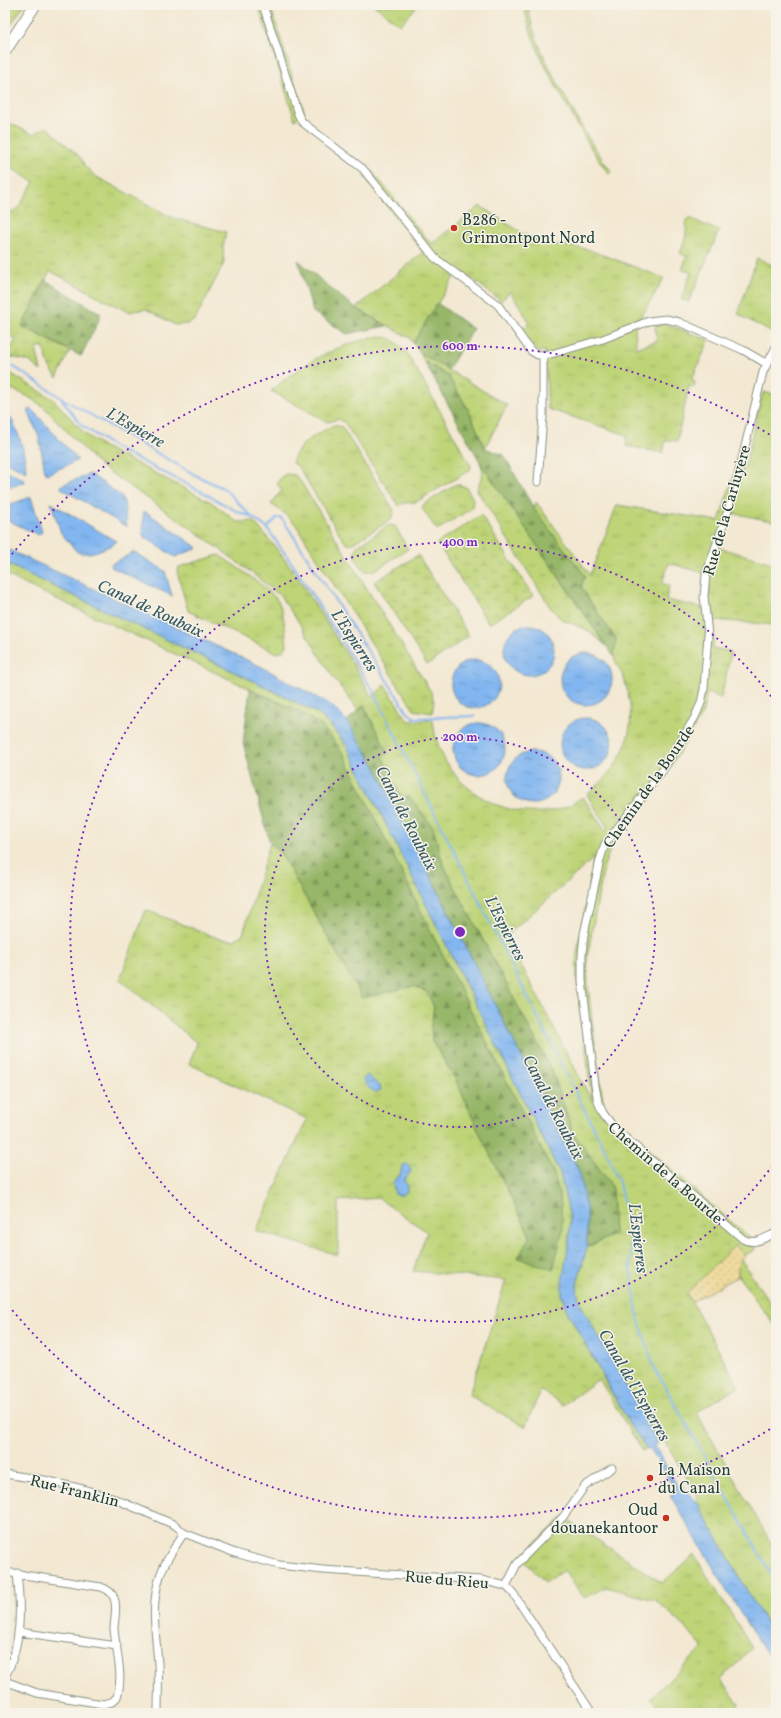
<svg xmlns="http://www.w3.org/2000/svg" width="781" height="1718" font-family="Vollkorn,serif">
	<defs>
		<pattern id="grass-tufts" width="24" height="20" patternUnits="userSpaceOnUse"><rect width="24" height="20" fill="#bed477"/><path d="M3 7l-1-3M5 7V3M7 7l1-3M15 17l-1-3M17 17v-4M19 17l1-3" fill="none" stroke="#a3b768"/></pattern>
		<pattern id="forest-firs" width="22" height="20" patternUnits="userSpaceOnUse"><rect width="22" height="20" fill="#96b668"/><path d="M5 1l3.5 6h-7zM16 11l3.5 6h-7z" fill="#7a9556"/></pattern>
		<pattern id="wetland-marsh" width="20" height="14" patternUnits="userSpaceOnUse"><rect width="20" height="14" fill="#bed477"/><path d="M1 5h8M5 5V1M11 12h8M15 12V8" fill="none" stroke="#a3b768"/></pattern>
		<pattern id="sand-dots" width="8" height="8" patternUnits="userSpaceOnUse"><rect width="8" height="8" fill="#eeda9e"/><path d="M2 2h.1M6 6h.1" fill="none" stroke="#ccbc89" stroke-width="1.8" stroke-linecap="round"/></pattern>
		<pattern id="water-ripples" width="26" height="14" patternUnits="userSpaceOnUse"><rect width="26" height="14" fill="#82b6f0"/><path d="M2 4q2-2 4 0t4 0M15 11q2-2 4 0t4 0" fill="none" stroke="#6a95c3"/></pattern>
	</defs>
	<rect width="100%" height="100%" fill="#f7f3e8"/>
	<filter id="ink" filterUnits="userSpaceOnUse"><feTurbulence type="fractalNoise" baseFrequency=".025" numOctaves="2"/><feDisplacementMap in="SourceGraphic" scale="8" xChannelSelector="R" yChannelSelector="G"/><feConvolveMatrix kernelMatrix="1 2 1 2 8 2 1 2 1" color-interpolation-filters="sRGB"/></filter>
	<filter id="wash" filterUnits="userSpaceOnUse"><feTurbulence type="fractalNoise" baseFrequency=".012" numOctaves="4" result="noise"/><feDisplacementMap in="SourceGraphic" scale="16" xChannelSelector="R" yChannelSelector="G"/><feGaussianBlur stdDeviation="0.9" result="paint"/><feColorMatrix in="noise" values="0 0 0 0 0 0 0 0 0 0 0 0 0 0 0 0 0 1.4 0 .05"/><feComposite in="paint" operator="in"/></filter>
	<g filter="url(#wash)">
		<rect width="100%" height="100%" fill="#f3e8d2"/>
		<path fill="url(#grass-tufts)" stroke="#6e8856" fill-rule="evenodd" d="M 5,5 L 24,5 L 5,34 Z
			M 258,5 L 270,5 L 304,112 L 295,120 Z
			M 374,5 L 418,5 L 400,25 Z
			M 524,5 L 528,5 C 532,37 548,65 563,93 C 578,120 592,147 611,171 L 609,174 C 592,152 579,128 566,104 C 548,72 530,41 524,5 Z
			M 5,121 L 33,134 L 47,127 L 82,159 L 84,165 L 95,176 L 173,218 L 226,232 L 223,248 L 224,263 L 195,320 L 187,324 L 175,325 L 146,309 L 128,312 L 50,271 L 22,326 L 70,351 L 57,378 L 49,366 L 43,346 L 36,349 L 41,371 L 29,361 L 7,356 L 16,339 L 5,335 L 5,215 L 17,210 L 34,182 L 5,164 Z
			M 370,169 L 431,244 L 480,206 L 524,234 L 545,243 L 587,249 L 664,278 L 641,317 L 635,321 L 636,348 L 657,341 L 655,326 L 663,323 L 709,340 L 692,379 L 695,383 L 694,387 L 689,386 L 677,441 L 666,440 L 663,453 L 626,446 L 627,435 L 548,409 L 545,351 L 539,352 L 530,344 L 519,330 L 530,323 L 510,291 L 501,301 L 459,269 L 413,343 L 410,338 L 356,308 L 423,252 L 363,175 Z
			M 689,218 L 719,231 L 689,302 L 681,299 L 691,272 L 682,269 L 687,257 L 680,253 C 685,242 687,234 686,222 Z
			M 757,258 L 776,267 L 776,335 L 738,314 Z
			M 380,336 L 392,339 L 406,351 L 471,466 L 470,470 L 416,502 L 403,503 L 399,506 L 344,422 L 338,419 L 328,422 L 271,391 C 306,361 335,345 380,336 Z
			M 420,353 L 507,405 L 485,448 L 468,409 L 448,376 L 424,361 Z
			M 5,370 L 53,399 L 85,434 L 104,447 L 211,502 L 237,522 L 253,521 L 273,544 L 292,569 L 353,664 L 372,697 L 385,685 L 408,721 L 433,720 C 434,726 434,733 436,738 C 449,788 505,822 556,810 C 566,808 575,802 583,797 L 605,831 L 608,828 L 587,795 C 624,764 640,730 625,682 C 623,673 616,665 614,657 C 613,652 615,644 616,639 L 591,603 L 581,586 L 585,576 L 534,509 L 536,502 L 590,575 L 617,505 L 719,521 L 736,468 L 744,469 L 763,392 L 776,395 L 776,522 L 733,513 L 719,548 L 776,564 L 776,625 L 714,620 L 713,648 L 731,652 L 721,698 L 707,693 L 703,712 L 688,738 L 653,795 L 624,827 L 610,850 L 604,866 L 587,958 L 588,986 L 599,1076 L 604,1105 L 608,1115 L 745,1234 L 751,1238 L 755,1250 L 745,1255 L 737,1247 L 687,1293 L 739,1387 L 696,1412 L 771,1543 L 776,1537 L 776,1638 L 754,1603 L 697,1502 L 697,1495 L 664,1440 L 658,1443 L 583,1309 L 578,1296 L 577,1284 L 587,1247 L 614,1234 L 612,1186 L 573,1133 L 553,1073 L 443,864 L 433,827 L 401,797 L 381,756 L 388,753 L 363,705 L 358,710 L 333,677 L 298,621 L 280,596 L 252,573 L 198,533 L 100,466 L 44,407 L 27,396 L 5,386 ZM 669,563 L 710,575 L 708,609 L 666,600 L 669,586 L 662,583 ZM 594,858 L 577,953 L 577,978 L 592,1101 L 506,936 Z
			M 333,425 L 342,427 L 394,510 L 392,519 L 353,543 L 348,544 L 344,541 L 297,465 L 292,463 C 298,442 316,436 333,425 Z
			M 480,462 L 606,646 L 589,631 L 561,619 L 550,607 L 477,490 L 483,472 Z
			M 286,474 L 295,475 L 301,482 L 431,692 L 434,702 L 432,713 L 414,710 L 296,525 L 284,513 L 271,504 L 282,490 L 277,484 L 281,477 Z
			M 456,484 L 466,487 L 473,499 L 472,508 L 439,529 L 436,529 L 422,508 L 423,505 Z
			M 389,525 L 395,526 L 408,549 L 374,571 L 365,571 C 358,564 353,557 356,547 Z
			M 219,555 C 232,564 273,590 279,603 C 285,616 285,632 287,646 L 283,651 L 277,653 L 188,611 L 177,571 L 179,567 Z
			M 5,563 L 253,681 L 319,714 L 334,730 L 347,746 L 560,1173 L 570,1218 L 569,1242 L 562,1296 L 567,1311 L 610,1390 L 632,1428 L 647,1449 L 642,1451 L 599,1379 L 563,1405 L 541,1390 L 525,1427 L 469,1395 L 506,1280 L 413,1271 L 427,1232 L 378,1198 L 338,1201 L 338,1255 L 256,1231 L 307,1119 L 189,1064 L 197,1043 L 120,979 L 146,910 L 220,939 L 234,940 L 243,934 L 270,843 L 280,852 L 362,998 L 414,986 L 427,992 L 434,1007 L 431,1025 L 432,1041 L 456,1080 L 478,1130 L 530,1236 L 553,1269 L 563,1229 L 554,1174 L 437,944 L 343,753 L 322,726 L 298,711 L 26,585 L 5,574 Z
			M 740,1258 L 776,1312 L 776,1327 L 738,1276 L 738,1264 Z
			M 563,1517 L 662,1583 L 694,1555 L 752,1647 L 721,1680 L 739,1704 L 733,1713 L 664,1713 L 650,1698 L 703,1648 L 680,1622 L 655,1600 L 606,1587 L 584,1598 L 564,1570 L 545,1582 L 521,1557 Z"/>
		<path fill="url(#forest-firs)" stroke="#5a7a4e" d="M 298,260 L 336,293 L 356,308 L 387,326 L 347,334 L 313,312 Z
			M 45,280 L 100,313 L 100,318 L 81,356 L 22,326 Z
			M 437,303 L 473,329 L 448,370 L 420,353 L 413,343 Z
			M 424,361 L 448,376 L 468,409 L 485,448 L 504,455 L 534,509 L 585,576 L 581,586 L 591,603 L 616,639 L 614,657 L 480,462 Z
			M 250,689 L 298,711 L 322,726 L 343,753 L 437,944 L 554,1174 L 560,1197 L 563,1229 L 553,1269 L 518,1258 L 530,1236 L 478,1130 L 456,1080 L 432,1041 L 431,1025 L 434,1007 L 427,992 L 414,986 L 362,998 L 280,852 L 270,843 L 243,743 Z
			M 364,705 L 388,753 L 382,756 L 401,797 L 410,797 L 433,827 L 443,864 L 553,1073 L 573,1133 L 612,1186 L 614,1235 L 587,1247 L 587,1213 L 579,1171 L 375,766 L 347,721 Z"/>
		<path fill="url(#wetland-marsh)" stroke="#6e8856" d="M 481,515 L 533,596 L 489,624 L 437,543 Z
			M 418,555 L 469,636 L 427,665 L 374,582 Z"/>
		<path fill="url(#sand-dots)" stroke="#868c69" d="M 735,1245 L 745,1255 C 737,1260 738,1268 738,1276 L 691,1302 L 687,1293 Z"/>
		<path fill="url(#water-ripples)" stroke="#507a92" d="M 5,409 C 18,428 25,449 26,472 L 5,461 Z
			M 31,409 L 37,415 L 77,459 L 77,461 L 47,474 L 45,472 L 39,437 L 28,411 Z
			M 5,469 L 25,481 L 25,482 L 5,489 Z
			M 90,474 L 121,496 L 124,502 L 127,527 L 61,488 L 62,485 Z
			M 31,497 L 42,532 L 39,535 L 5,519 L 5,506 Z
			M 51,503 L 116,541 L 116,542 C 106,549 88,556 77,552 L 61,533 Z
			M 143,512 L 146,512 L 198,548 L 175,557 L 143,536 Z
			M 5,548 L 262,667 L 332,706 L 347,721 L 375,766 L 579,1171 L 587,1213 L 587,1247 L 577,1284 L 578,1296 L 583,1309 L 658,1443 L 654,1445 L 678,1487 L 683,1488 L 697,1502 L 754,1603 L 776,1638 L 776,1667 L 747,1624 L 670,1495 L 675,1492 L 674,1488 L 650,1448 L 647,1449 L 632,1428 L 567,1311 L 562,1296 L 562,1282 L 569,1242 L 570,1218 L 560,1173 L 347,746 L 334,729 L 319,714 L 260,684 L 5,563 Z
			M 134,552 L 165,571 L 172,596 L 111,567 L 111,564 Z
			M504 650a25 25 0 1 1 50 0a25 25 0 1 1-50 0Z
			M560 679a26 26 0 1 1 52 0a26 26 0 1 1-52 0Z
			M451 684a24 24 0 1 1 48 0a24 24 0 1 1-48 0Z
			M560 744a26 26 0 1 1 52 0a26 26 0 1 1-52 0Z
			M453 749a26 26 0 1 1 52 0a26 26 0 1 1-52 0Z
			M507 778a26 26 0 1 1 52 0a26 26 0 1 1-52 0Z
			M 367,1075 L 380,1086 L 381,1090 L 377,1092 C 370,1091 366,1085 363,1079 Z
			M 406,1164 L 409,1166 L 411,1172 L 404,1180 L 407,1185 L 407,1192 L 398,1196 L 395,1194 L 393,1182 L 396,1178 L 400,1176 L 402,1166 Z"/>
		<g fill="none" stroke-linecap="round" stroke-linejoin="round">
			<path stroke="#82b6f0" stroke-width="2" d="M 5,361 L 63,399 L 197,476 L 225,489 L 251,516
				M 60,397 L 81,425 L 114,447 L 208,495 L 236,511 L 252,517 L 267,528 L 293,565 L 372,689 L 610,1160 L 619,1183 L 626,1213 L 630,1240 L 631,1272 L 638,1318 L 654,1367 L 776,1583
				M 267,528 L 277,518 L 281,518 L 285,523 L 408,713 L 415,718 L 475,716"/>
		</g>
	</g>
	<g filter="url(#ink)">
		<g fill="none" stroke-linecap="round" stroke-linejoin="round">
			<g stroke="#899283" stroke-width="9">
				<path id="street" d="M 263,5 L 298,114 L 302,122 L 363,169 L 435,258 L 498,305 L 531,351 L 538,355 L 551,354 L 603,339 L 649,321 L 666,319 L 679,322 L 743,350 L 767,364
					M 776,347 L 763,372 L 733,496 L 706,575 L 704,596 L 708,635 L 704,689 L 701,703 L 695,717 L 663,770 L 605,844 L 600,860 L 584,934 L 582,955 L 582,981 L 595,1085 L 598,1102 L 603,1113 L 615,1129 L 743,1239 C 754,1246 766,1237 776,1233
					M 538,482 L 543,417 L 543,355
					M 5,1474 L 44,1480 L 83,1489 L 115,1499 L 175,1525 L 184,1533 L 235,1553 L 279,1565 L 323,1570 L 481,1580 L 506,1586 L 513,1593 L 592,1713
					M 5,1572 L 101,1587 C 107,1589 112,1592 114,1598 C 118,1607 114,1620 114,1629 C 116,1652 124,1675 117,1697 L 112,1702 L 103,1704 L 37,1693 L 5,1681
					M 506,1586 L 517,1564 L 563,1517 L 585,1486 L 612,1468
					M 19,1632 L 117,1646
					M 5,1677 C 22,1644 21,1609 17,1573
					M 158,1713 C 158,1697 159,1680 158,1664 C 156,1633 150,1607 160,1576 C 165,1560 175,1547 184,1533"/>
			</g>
			<g stroke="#899283" stroke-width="13">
				<path id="secondary" d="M 5,51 L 35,5"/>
			</g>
			<use href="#street" stroke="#fff" stroke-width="7"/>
			<use href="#secondary" stroke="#fff" stroke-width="11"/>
		</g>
	</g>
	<g fill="none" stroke="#7b2cbf" stroke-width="2" stroke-dasharray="2 4">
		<circle cx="460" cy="932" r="195"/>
		<path d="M776 1161A390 390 0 1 1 776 703"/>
		<path d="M775 1426A586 586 0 0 1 8 1305M8 559A586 586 0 0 1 775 438"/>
	</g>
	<g fill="#c8321e" stroke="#f7f3e8" stroke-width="1.5">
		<circle cx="454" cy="228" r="4"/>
		<circle cx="650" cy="1478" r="4"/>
		<circle cx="666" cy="1518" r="4"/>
	</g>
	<g text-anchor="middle" stroke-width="3" stroke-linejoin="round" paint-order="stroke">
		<g font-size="16" fill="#1f3d34" stroke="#f7f3e8" text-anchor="start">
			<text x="462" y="225">B286 -<tspan x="462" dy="18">Grimontpont Nord</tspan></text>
			<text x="658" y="1475">La Maison<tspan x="658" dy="18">du Canal</tspan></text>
			<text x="658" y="1515" text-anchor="end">Oud<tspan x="658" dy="18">douanekantoor</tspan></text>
		</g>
		<g font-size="16" fill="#1f3d34" stroke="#f7f3e8">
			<text transform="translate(726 510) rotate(-74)" y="6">Rue de la Carluyère</text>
			<text transform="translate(648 786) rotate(-55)" y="6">Chemin de la Bourde</text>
			<text transform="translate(666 1172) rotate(41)" y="6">Chemin de la Bourde</text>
			<text transform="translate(75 1490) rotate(14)" y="6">Rue Franklin</text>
			<text transform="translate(447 1579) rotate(5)" y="6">Rue du Rieu</text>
		</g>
		<g font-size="17" font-style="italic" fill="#385b63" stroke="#f7f3e8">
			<text transform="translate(136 427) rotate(30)" y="6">L'Espierre</text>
			<text transform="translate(151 608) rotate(25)" y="6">Canal de Roubaix</text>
			<text transform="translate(355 640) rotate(57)" y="6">L'Espierres</text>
			<text transform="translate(407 818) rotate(63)" y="6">Canal de Roubaix</text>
			<text transform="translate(506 928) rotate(63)" y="6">L'Espierres</text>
			<text transform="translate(554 1107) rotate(63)" y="6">Canal de Roubaix</text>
			<text transform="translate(639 1238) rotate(83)" y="6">L'Espierres</text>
			<text transform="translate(635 1385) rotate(60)" y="6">Canal de l'Espierres</text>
		</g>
	</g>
	<circle cx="460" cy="932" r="6" fill="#7b2cbf" stroke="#f7f3e8" stroke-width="2"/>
	<g font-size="12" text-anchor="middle" font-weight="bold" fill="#7b2cbf" stroke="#f7f3e8" stroke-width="3" stroke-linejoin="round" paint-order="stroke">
		<text x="460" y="350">600 m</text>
		<text x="460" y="546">400 m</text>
		<text x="460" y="741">200 m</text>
	</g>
	<rect width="781" height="1718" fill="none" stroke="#f7f3e8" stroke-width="20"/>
</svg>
